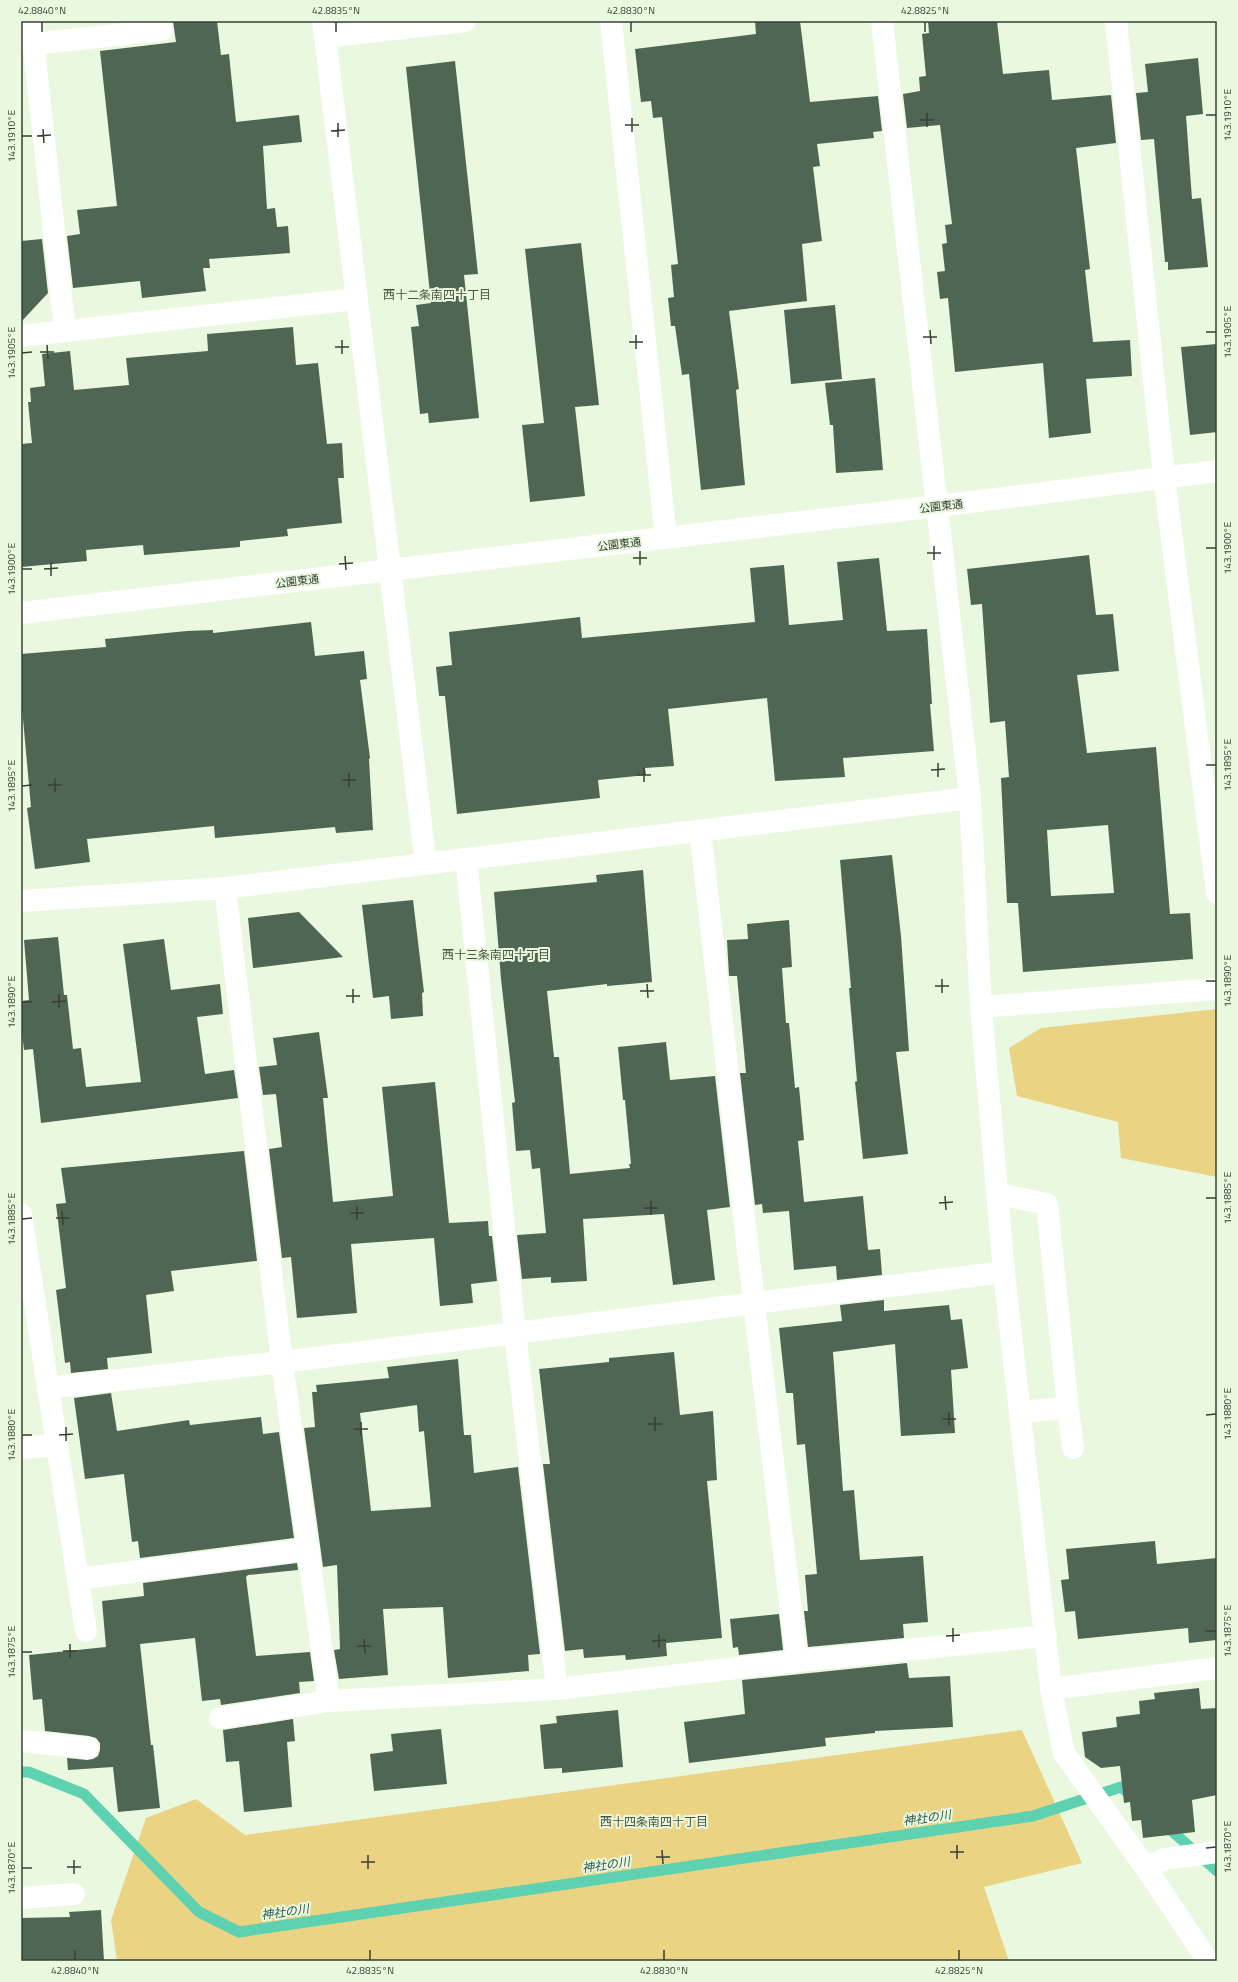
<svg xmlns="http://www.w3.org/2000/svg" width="1238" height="1982" font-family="'Titillium Web','Noto Sans JP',sans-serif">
	<rect width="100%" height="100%" fill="#e9f8de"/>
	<path fill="#ebd384" d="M 1217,1009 L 1217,1177 L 1121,1158 L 1118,1122 L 1017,1096 L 1009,1048 L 1041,1028 Z
		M 1022,1730 L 1082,1863 L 984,1887 L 1009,1961 L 117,1961 L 111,1920 L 146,1818 L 196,1799 L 245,1835 Z"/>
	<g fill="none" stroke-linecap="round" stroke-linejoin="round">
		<path stroke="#5ed1b1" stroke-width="11" d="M 21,1772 L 29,1772 L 84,1794 L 199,1912 L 239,1932 L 1033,1816 L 1121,1787 L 1133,1797
			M 1165,1825 L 1217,1871"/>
	</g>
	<path fill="#506655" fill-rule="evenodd" d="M 173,21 L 217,21 L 221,55 L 229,54 L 236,122 L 299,115 L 302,142 L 263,146 L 267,209 L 275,208 L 277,227 L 288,226 L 290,253 L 209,259 L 210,268 L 203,268 L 206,291 L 142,298 L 140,281 L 73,288 L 67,236 L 80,234 L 77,210 L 117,206 L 100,51 L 176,42 Z
		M 755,21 L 800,21 L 810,102 L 878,96 L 882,131 L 873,132 L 874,138 L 817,144 L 820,166 L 813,167 L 822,241 L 802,244 L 807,301 L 729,311 L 739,389 L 736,390 L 745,485 L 701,490 L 689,374 L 682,375 L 675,326 L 671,326 L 668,298 L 674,297 L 671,265 L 678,264 L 662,117 L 653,118 L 651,101 L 641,102 L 635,49 L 756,34 Z
		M 928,21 L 997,21 L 1003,74 L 1049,70 L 1052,100 L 1111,95 L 1116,143 L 1076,148 L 1090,269 L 1085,270 L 1093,342 L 1130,340 L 1132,376 L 1086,379 L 1091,433 L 1049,438 L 1043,363 L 955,372 L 948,298 L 940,299 L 937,272 L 945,271 L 942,244 L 947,243 L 945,225 L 952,224 L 940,125 L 907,128 L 903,94 L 920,91 L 919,77 L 926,76 L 922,34 L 929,33 Z
		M 1198,58 L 1203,114 L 1186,116 L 1192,199 L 1201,198 L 1208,267 L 1168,270 L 1168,262 L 1165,262 L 1154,139 L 1141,140 L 1136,93 L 1148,92 L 1145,64 Z
		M 455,61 L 478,274 L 464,275 L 479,418 L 429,423 L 428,413 L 420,414 L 411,327 L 419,326 L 416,305 L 431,303 L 406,67 Z
		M 42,239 L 48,293 L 21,322 L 21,241 Z
		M 581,243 L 599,405 L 575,407 L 585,496 L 530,502 L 522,425 L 544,423 L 525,249 Z
		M 835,305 L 842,379 L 791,384 L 784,310 Z
		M 293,327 L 296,365 L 318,363 L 327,444 L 342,443 L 344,478 L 338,478 L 342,523 L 287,529 L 288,536 L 240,541 L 240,547 L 144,555 L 143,545 L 86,550 L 87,561 L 21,567 L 21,444 L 32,443 L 28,402 L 31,402 L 30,388 L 45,386 L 42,354 L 70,351 L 74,390 L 129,385 L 126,358 L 208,351 L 207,334 Z
		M 1217,344 L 1217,432 L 1190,435 L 1181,347 Z
		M 875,378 L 883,470 L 836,473 L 833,425 L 830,425 L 825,383 Z
		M 1089,555 L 1096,615 L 1113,614 L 1119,671 L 1077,675 L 1087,753 L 1156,747 L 1170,914 L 1190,913 L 1193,959 L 1023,972 L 1018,903 L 1007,903 L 1001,778 L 1009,777 L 1005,721 L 990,723 L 982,604 L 971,605 L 967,569 ZM 1108,825 L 1114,893 L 1051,896 L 1047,830 Z
		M 879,558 L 887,631 L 927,629 L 932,704 L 930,704 L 934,751 L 843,758 L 845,777 L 775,781 L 767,698 L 668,709 L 674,766 L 645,768 L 646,775 L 598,780 L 600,798 L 457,814 L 445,696 L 439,696 L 436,667 L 452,665 L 449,632 L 580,617 L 582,638 L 755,622 L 750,568 L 784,565 L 789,625 L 843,620 L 837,562 Z
		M 311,622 L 315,656 L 364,651 L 367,679 L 360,680 L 370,758 L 369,759 L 373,830 L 336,833 L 335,827 L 215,838 L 214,826 L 87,839 L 90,862 L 35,869 L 27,808 L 31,807 L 21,697 L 21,654 L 106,647 L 105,639 L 187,631 L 213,630 L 213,633 Z
		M 892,855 L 901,936 L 909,1051 L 896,1052 L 908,1154 L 863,1159 L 855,1082 L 857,1081 L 849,988 L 851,988 L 840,860 Z
		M 643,870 L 652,982 L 607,986 L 607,984 L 547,991 L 554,1057 L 559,1057 L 570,1174 L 630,1168 L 629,1164 L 631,1164 L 625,1100 L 623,1100 L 618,1047 L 666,1042 L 670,1080 L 715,1076 L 730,1207 L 707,1210 L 715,1280 L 673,1285 L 664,1214 L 583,1219 L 587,1281 L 551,1283 L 551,1277 L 522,1279 L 517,1235 L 546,1233 L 540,1168 L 532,1169 L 530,1150 L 516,1151 L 512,1103 L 515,1102 L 501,979 L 494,892 L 597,882 L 596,875 Z
		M 413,900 L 424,992 L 422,993 L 423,1016 L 391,1019 L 389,996 L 373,998 L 362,905 Z
		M 299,912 L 343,957 L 253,968 L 248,918 Z
		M 789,920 L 792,967 L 782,968 L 786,1023 L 789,1023 L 795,1088 L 799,1087 L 804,1140 L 798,1141 L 804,1202 L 863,1196 L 868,1250 L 880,1249 L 882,1275 L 837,1280 L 836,1266 L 794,1270 L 789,1211 L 763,1213 L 762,1204 L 755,1205 L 740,1073 L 746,1073 L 737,976 L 729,976 L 727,940 L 748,939 L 747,924 Z
		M 58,937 L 64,995 L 67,995 L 73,1049 L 81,1048 L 86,1087 L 141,1082 L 123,944 L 164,939 L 171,990 L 220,984 L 223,1014 L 197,1017 L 205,1074 L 234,1070 L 238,1098 L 41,1123 L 33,1049 L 24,1050 L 21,1024 L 21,1001 L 29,1000 L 24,940 Z
		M 319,1032 L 328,1098 L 323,1098 L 333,1202 L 393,1196 L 382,1087 L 435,1082 L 449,1223 L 488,1221 L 489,1236 L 492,1236 L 497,1281 L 471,1284 L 473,1303 L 440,1306 L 434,1238 L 351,1244 L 357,1313 L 297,1318 L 291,1257 L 282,1258 L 269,1149 L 282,1147 L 276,1094 L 263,1095 L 259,1067 L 277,1065 L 273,1038 Z
		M 244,1151 L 257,1261 L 171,1271 L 174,1291 L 146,1295 L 152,1353 L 107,1358 L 108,1369 L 71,1373 L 70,1362 L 65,1363 L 56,1290 L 66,1288 L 56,1204 L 66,1203 L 61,1168 Z
		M 884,1300 L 884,1311 L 949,1305 L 951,1320 L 962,1319 L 968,1368 L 951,1370 L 955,1433 L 901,1436 L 895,1344 L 833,1352 L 843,1491 L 854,1490 L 860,1560 L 923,1556 L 928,1622 L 903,1624 L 904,1638 L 808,1647 L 804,1611 L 808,1611 L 805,1575 L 817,1574 L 805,1444 L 797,1445 L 793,1393 L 786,1393 L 779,1328 L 842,1321 L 840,1305 Z
		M 674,1352 L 680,1415 L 713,1411 L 717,1480 L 707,1481 L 722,1638 L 666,1643 L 667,1656 L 626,1660 L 625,1655 L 584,1658 L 583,1649 L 565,1651 L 543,1464 L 550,1464 L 539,1369 L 609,1362 L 609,1358 Z
		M 458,1359 L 464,1435 L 471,1435 L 474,1473 L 518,1467 L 540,1654 L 528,1655 L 529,1671 L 448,1678 L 443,1607 L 383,1609 L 388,1675 L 339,1679 L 334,1650 L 340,1649 L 337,1565 L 323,1567 L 304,1428 L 315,1427 L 312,1392 L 317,1392 L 316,1385 L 389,1378 L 387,1367 ZM 417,1405 L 419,1432 L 424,1431 L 431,1507 L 371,1511 L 360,1413 Z
		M 111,1393 L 117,1431 L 189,1420 L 190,1425 L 261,1417 L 263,1434 L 279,1432 L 294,1538 L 140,1558 L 138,1541 L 132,1542 L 124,1474 L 85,1479 L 74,1398 Z
		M 1155,1541 L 1157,1564 L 1217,1558 L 1217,1640 L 1189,1643 L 1188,1628 L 1078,1639 L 1075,1611 L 1065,1612 L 1061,1580 L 1069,1579 L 1066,1549 Z
		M 297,1563 L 298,1570 L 248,1575 L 246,1577 L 256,1656 L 310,1652 L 314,1681 L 299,1682 L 300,1693 L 221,1705 L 220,1699 L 202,1701 L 195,1638 L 140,1644 L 151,1745 L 153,1745 L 160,1808 L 118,1812 L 113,1767 L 68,1770 L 67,1758 L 87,1760 L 93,1759 L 98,1756 L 100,1750 L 100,1743 L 96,1738 L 89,1736 L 45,1731 L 42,1699 L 33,1700 L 29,1655 L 106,1647 L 102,1601 L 144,1596 L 143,1583 Z
		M 779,1614 L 783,1650 L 739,1655 L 738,1647 L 733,1648 L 730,1619 Z
		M 907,1663 L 909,1678 L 950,1676 L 953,1727 L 875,1731 L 875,1733 L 825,1738 L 826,1746 L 689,1763 L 684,1722 L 745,1714 L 742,1680 Z
		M 1199,1688 L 1201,1709 L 1217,1708 L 1217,1795 L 1192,1800 L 1195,1832 L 1143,1838 L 1141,1820 L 1132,1821 L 1130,1802 L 1124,1803 L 1120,1766 L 1101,1768 L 1085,1757 L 1082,1732 L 1117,1727 L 1116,1717 L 1140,1714 L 1139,1701 L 1155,1699 L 1154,1693 Z
		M 618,1710 L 623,1767 L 562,1773 L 562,1768 L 544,1769 L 540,1725 L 557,1723 L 556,1716 Z
		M 293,1719 L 295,1741 L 287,1742 L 292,1807 L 244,1812 L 239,1761 L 226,1762 L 223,1730 Z
		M 441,1729 L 447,1784 L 374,1791 L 370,1754 L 393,1751 L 391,1734 Z
		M 101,1910 L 104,1961 L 21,1961 L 21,1918 L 70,1917 L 69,1912 Z"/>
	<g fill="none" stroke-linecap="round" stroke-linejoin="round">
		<path stroke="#fff" stroke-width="22" d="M 31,21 L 65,331
			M 323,21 L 426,864
			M 611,21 L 666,538
			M 882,21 L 970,798 L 981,1007 L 1004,1272 L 1051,1689 L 1064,1753 L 1146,1868 L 1208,1961
			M 1116,21 L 1164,476 L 1217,893
			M 325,37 L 465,21
			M 33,44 L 162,30
			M 21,336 L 356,299
			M 21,613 L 938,506 L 1217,471
			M 700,830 L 754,1303 L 797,1661
			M 466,859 L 515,1333 L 557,1689
			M 225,888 L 282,1362 L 329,1701
			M 21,901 L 225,888 L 970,798
			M 981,1007 L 1217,989
			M 998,1194 L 1047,1204 L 1068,1408 L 1020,1412
			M 21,1214 L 86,1631
			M 47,1388 L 282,1362 L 1004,1272
			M 1068,1408 L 1073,1448
			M 21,1448 L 56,1445
			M 78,1579 L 309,1549
			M 1051,1689 L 1217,1668
			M 220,1718 L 329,1701 L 557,1689 L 797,1661 L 1046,1636
			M 21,1741 L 88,1748
			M 1146,1868 L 1165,1859 L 1217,1852
			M 21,1898 L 74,1894"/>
	</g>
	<path fill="none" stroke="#393f35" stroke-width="1.5" d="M 42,22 L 42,32M 336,22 L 336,32M 631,22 L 631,32M 925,22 L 925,32M 927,113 L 927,127M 1206,115 L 1216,115M 632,118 L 632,132M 920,120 L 934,120M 338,123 L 338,137M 625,125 L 639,125M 43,129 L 44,143M 331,131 L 345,130M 22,136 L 32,136M 37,136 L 51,135M 930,330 L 931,344M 1206,332 L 1216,332M 636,335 L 636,349M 923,337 L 937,337M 342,340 L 342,354M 629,342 L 643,342M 47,345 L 48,359M 335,347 L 349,347M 40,352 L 54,352M 22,353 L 32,352M 934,546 L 934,560M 1206,548 L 1216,548M 640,551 L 640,565M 927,553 L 941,553M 345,556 L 346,570M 633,558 L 647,558M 51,562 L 51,576M 339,564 L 353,563M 22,569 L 32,569M 44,569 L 58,568M 938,763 L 938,777M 1206,765 L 1216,765M 644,768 L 644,782M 931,770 L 945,769M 349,773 L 349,787M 637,775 L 651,775M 55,778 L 55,792M 342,780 L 356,780M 48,785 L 62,785M 22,786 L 32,785M 942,979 L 942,993M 1206,981 L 1216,981M 647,984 L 648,998M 935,986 L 949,986M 353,989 L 353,1003M 640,991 L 654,991M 59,994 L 59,1008M 346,996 L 360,996M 22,1002 L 32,1002M 52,1002 L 66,1001M 945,1196 L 946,1210M 1206,1198 L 1216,1198M 651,1201 L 651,1215M 939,1203 L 953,1202M 357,1206 L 357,1220M 644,1208 L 658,1208M 62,1211 L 63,1225M 350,1213 L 364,1213M 56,1218 L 70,1218M 22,1219 L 32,1218M 949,1412 L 949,1426M 1206,1415 L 1216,1414M 655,1417 L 655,1431M 942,1419 L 956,1419M 361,1422 L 361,1436M 648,1424 L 662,1424M 66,1427 L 66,1441M 354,1429 L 368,1429M 22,1435 L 32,1435M 59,1435 L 73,1434M 953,1628 L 953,1642M 1206,1631 L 1216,1631M 659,1634 L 659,1648M 946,1636 L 960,1635M 364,1639 L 365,1653M 652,1641 L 666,1640M 70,1644 L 70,1658M 357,1646 L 371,1646M 63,1651 L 77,1651M 22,1652 L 32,1652M 957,1845 L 957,1859M 1206,1848 L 1216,1847M 662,1850 L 663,1864M 950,1852 L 964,1852M 368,1855 L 368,1869M 656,1857 L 670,1857M 74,1860 L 74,1874M 361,1862 L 375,1862M 67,1867 L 81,1867M 22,1868 L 32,1868M 75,1950 L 75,1960M 370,1950 L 370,1960M 664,1950 L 664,1960M 959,1950 L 959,1960"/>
	<g text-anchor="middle" stroke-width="4" stroke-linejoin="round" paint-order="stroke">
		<g font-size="11" fill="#393f35" stroke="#e9f8de">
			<text transform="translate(941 506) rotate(-7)" y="4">公園東通</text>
			<text transform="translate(619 544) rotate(-7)" y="4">公園東通</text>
			<text transform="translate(297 581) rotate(-7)" y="4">公園東通</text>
		</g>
		<g font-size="12" fill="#495640" stroke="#e9f8de">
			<text x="437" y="299">西十二条南四十丁目</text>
			<text x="496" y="959">西十三条南四十丁目</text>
			<text x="654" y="1826">西十四条南四十丁目</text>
		</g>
		<g font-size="12" font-style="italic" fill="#2b5b4d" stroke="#e9f8de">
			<text transform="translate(927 1818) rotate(-8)" y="4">神社の川</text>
			<text transform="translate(606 1865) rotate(-8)" y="4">神社の川</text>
			<text transform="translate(285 1912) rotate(-8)" y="4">神社の川</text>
		</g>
	</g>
	<rect width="1238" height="1982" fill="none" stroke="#e9f8de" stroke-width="44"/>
	<rect x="22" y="22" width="1194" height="1938" fill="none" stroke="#393f35" stroke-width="1.5"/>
	<g font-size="10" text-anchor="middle" fill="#393f35">
		<text x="42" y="14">42.8840°N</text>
		<text x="336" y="14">42.8835°N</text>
		<text x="631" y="14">42.8830°N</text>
		<text x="925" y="14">42.8825°N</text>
		<text transform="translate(1227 115) rotate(-90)" y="4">143.1910°E</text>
		<text transform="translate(11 136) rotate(-90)" y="4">143.1910°E</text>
		<text transform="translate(1227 332) rotate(-90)" y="4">143.1905°E</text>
		<text transform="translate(11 353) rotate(-90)" y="4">143.1905°E</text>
		<text transform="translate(1227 548) rotate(-90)" y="4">143.1900°E</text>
		<text transform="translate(11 569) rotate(-90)" y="4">143.1900°E</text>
		<text transform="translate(1227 765) rotate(-90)" y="4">143.1895°E</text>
		<text transform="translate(11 786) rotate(-90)" y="4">143.1895°E</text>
		<text transform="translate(1227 981) rotate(-90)" y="4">143.1890°E</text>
		<text transform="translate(11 1002) rotate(-90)" y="4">143.1890°E</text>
		<text transform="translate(1227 1198) rotate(-90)" y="4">143.1885°E</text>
		<text transform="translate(11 1219) rotate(-90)" y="4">143.1885°E</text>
		<text transform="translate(1227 1414) rotate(-90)" y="4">143.1880°E</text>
		<text transform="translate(11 1435) rotate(-90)" y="4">143.1880°E</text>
		<text transform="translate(1227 1631) rotate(-90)" y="4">143.1875°E</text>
		<text transform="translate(11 1652) rotate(-90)" y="4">143.1875°E</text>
		<text transform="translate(1227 1847) rotate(-90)" y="4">143.1870°E</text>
		<text transform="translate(11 1868) rotate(-90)" y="4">143.1870°E</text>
		<text x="75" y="1974">42.8840°N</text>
		<text x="370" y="1974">42.8835°N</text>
		<text x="664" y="1974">42.8830°N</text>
		<text x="959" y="1974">42.8825°N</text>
	</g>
</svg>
